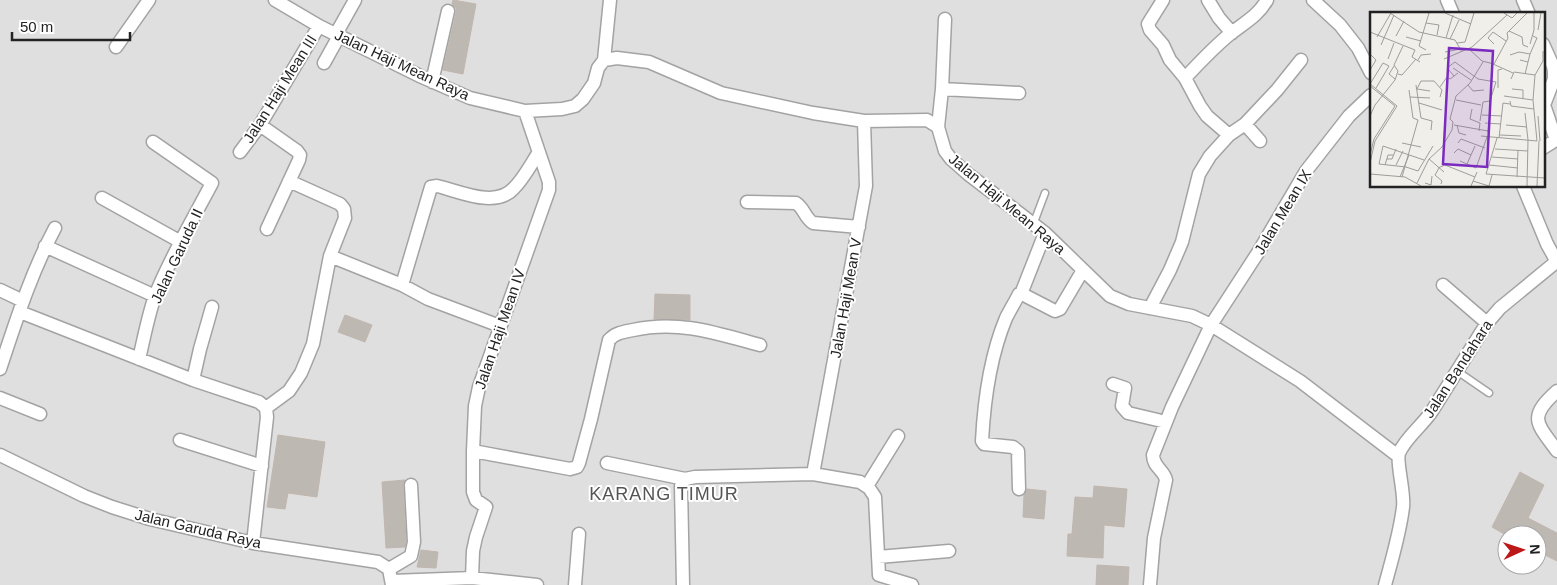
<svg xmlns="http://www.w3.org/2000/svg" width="1557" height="585" font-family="Helvetica,sans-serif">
	<rect width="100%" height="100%" fill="#f1efea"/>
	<path fill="#e0dfdf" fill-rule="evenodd" d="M 0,0 L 1557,0 L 1557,585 L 0,585 ZM 1371,14 L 1543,14 L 1543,186 L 1371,186 ZM 1507,535 L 1537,535 L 1537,565 L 1507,565 Z"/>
	<path fill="#beb8b3" stroke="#c1b6ae" d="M 453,0 L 476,4 L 463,74 L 443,70 L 456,13 L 456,8 L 452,4 Z
		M 655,294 L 690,295 L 690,320 L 654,319 Z
		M 345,315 L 372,325 L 365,342 L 338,332 Z
		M 278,435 L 325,442 L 317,497 L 288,493 L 285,509 L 267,507 Z
		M 1520,472 L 1544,485 L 1528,518 L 1557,533 L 1557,561 L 1537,551 L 1537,535 L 1506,535 L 1492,527 Z
		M 405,480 L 403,485 L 406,541 L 405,547 L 386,548 L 382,482 Z
		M 1094,486 L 1127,489 L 1124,527 L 1104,525 L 1103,558 L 1067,556 L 1068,534 L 1072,534 L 1075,497 L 1093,498 Z
		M 1027,489 L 1046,491 L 1044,519 L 1023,517 L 1024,495 Z
		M 421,550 L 438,552 L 436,568 L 417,567 Z
		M 1097,565 L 1129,567 L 1128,585 L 1096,585 Z"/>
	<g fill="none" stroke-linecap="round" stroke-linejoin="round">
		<g stroke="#a3a3a3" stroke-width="9">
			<path id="lane" d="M 1033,225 L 1045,193
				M 1457,371 L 1489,393"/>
		</g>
		<g stroke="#a3a3a3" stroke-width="15">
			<path id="street" d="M 275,0 L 319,26 L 422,77 L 470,98 L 525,111 L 562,109 L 575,106 L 583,99 L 594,83 L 598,68 L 604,60 L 617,58 L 649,62 L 721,93 L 813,113 L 864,121 L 927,120 L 938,127 L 945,151 L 951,159 L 968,174 L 1045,233 L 1110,296 L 1129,304 L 1192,316 L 1211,325 L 1300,381 L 1398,456
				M 1163,0 L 1148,24 L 1150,30 L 1163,45 L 1170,60 L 1185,78 L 1200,106 L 1207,116 L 1229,135
				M 1208,0 L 1219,18 L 1232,33
				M 1313,0 L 1340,25 L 1358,48 L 1371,73
				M 1447,0 L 1453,14
				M 1523,0 L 1529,14
				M 336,34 L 355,0
				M 1543,44 L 1553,66 L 1554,71 L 1554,79 L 1544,105 L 1556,140
				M 116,47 L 149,0
				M 604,60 L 610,0
				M 324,63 L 339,36
				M 1185,78 C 1199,63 1214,47 1230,34 C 1244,23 1258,16 1267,0
				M 432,82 L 448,11
				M 942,89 L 1019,93
				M 1245,124 L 1260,141
				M 260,125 L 297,151 L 300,155 L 299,160 L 267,229
				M 938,127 L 942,89 L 945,19
				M 1543,148 L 1557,139
				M 240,152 L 260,125 L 319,26
				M 1523,186 L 1547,244 L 1557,262
				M 102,198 L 181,242
				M 747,202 L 796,203 C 804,208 805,218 813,223 L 859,227
				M 45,246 L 155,296
				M 330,256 L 402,285 L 428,299 L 500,326
				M 402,285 L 431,187 L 437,186 C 459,191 496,209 514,188 C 524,178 531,164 539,152
				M 1443,285 L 1487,323
				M 0,290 L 23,301
				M 1021,294 L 1045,233
				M 1150,308 L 1170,270 L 1182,242 L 1199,174 L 1210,156 L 1229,135 L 1245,124 L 1277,90 L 1301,60
				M 20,312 L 193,380 L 259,402 L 266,408
				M 139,359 C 144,338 148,316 155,296 C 170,258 193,219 212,183 L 153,142
				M 0,369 C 16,321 31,273 55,228
				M 193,380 L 200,349 L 212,307
				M 1113,384 L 1125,388 L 1122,406 L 1128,413 L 1166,422
				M 1557,391 C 1527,418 1537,423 1557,451
				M 0,398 L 40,414
				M 266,408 L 289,391 L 301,373 L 313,344 L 330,256 L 345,218 L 344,209 L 340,204 L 289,181
				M 180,440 L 262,466
				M 473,451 L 570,469 L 577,467 L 579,463 L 591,419 L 609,340 C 615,333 623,332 633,330 C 679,320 716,333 760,345
				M 0,455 L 84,496 L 112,507 L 150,519 L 253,543 L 378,562 L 389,569 L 392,585
				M 607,463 L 685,479 L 695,477 L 813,474 L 860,482 L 869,488 L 875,497 L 879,575 L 912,585
				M 813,474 L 866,186 L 864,121
				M 867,486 L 898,436
				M 1019,489 L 1018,451 L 1013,447 L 984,444 L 982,441 C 984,402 991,354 1006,318 C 1010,310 1015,302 1019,294 L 1024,295 L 1053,310 L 1055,311 L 1060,309 L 1083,270
				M 253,543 L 267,417 L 266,408
				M 878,557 L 949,551
				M 389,569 L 411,556 L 414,542 L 411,485
				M 472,578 L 473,551 L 476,537 L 486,507 L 476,500 L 473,492 L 473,451 L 475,406 L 479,387 L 549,190 L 549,182 L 525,111
				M 392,581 L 472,578 L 537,585
				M 575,585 L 579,534
				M 683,585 L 681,486 L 685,479
				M 1150,585 L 1154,538 L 1166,480 C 1164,470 1153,467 1153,455 L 1172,407 L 1211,325 L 1259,251 L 1306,171 L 1349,116 L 1371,95
				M 1385,585 C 1392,559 1400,533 1403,507 C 1405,493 1396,462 1399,453 C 1406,437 1422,426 1432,411 L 1487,323 L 1500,308 L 1556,262"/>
		</g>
		<use href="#lane" stroke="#fff" stroke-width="6"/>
		<use href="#street" stroke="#fff" stroke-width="12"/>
	</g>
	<g text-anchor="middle" stroke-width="4" stroke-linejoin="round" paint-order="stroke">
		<g font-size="15" fill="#222" stroke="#fff">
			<text transform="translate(402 65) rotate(25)" y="5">Jalan Haji Mean Raya</text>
			<text transform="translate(280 89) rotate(-58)" y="5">Jalan Haji Mean III</text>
			<text transform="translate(1007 204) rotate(40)" y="5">Jalan Haji Mean Raya</text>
			<text transform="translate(1283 212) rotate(-59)" y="5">Jalan Mean IX</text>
			<text transform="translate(177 256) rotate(-65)" y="5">Jalan Garuda II</text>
			<text transform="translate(846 298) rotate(-80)" y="5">Jalan Haji Mean V</text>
			<text transform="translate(500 329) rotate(-71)" y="5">Jalan Haji Mean IV</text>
			<text transform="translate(1458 369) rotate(-57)" y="5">Jalan Bandahara</text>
			<text transform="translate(198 529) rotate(13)" y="5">Jalan Garuda Raya</text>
		</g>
		<g font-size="18" letter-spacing="1" fill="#555" stroke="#fff">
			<text x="664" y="500">KARANG TIMUR</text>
		</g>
	</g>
	<g transform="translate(1370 12)">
		<rect width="175" height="175" fill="#f1efea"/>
		<path fill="none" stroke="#9e9d9a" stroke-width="1" d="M 20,1 L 49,20 L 85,28 L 92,40M 75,1 L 101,12M 134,1 L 142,6 L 147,1M 56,11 L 69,13 L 67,23M 168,18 L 171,1M 139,19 L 152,25 L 153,33 L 158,35M 0,20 L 45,38 L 42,45 L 50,50M 53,21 L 59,1M 53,21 L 49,34 L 56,38M 26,24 L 34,9M 7,25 L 21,1M 36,25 L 51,29M 76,26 L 83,3M 80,27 L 89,8M 87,31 L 95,30 L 104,1M 124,32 L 118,26 L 123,20 L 136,29M 160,32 L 164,18 L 164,1M 11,33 L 24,3M 99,37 L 112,49 L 124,52 L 138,26 L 137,21 L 157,1M 75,40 L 90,37M 0,42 L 6,48 L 0,58M 160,42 L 167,26 L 163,24M 140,43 L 149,40 L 160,42 L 158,50M 18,47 L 24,31M 74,47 L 102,35 L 137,3M 48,48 L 51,43 L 61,42M 150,48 L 158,50 L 155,62M 123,52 L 143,61M 24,54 L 19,62 L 25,67M 83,56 L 101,68M 28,62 L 32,63 L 46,47M 165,63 L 173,49 L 173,39M 84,64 L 77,56 L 85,50 L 108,67 L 126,70 L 120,89 L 113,90 L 110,109M 141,67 L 144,60 L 165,63 L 163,88 L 167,129M 0,72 L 27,94 L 5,129 L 0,151M 0,72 L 13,51 L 19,54 L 6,76M 46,73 L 51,106M 98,73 L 103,79 L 114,78M 0,74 L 25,94 L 4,127 L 0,143M 70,75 L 77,65 L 80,67 L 88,61M 128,76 L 128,58 L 132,57M 142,77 L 153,78 L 153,87M 39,78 L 43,106 L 48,108M 60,79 L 47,77 L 51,69 L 64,69 L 72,78 L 70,85M 134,84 L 163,88M 40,85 L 60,86M 86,88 L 111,93M 140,89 L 141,94 L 164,97M 49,91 L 72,98M 102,97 L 100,107 L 110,111 L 109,119M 155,101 L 158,128 L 157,174M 112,103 L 132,104M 0,104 L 5,93 L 25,68 L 28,59 L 24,53 L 33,34M 168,104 L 170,129M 51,106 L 62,109 L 61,118M 115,111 L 131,112M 84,113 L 118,119M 87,113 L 89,121 L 96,123M 136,113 L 157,115M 118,120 L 120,104M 130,123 L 151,124M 111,124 L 167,129M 127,126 L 116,162 L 175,166M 129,126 L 133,91 L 140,92M 175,129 L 175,152M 32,131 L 51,135M 88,131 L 91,127 L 115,136M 125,137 L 158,139M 84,141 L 88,137 L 101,143M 122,145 L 148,147M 17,147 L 22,147 L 26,137M 59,147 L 74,160M 54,148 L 13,134 L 9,152 L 36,155 L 48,159 L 63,134M 90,149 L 106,156 L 117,125M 97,152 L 105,134M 15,153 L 18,143 L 23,143M 26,153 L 33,139M 119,153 L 148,156M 68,156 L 75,153 L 105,165M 69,156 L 65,163 L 72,169 L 71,172M 0,162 L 35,165 L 51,174M 30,165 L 39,143M 32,165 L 48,108M 147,165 L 148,138M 103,169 L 119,174 L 122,163M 47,171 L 59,147 L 72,135 L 82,118 L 83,110 L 80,107 L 86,84 L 100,71 L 113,50M 55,171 L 61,173 L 62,164M 101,174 L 107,160M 167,174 L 169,129"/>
		<path fill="#7b2cbf" fill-opacity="0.15" stroke="#7b2cbf" stroke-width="2.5" d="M 79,36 L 123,39 L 117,155 L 73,152 Z"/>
		<rect width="175" height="175" fill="none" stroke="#222" stroke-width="2.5"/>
	</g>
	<g transform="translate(1522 550) rotate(87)"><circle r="24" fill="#ffffff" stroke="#a7a7a7"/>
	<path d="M0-4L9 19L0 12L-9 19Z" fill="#bc1819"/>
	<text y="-8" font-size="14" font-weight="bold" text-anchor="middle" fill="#222222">N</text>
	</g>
	<path d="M12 32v8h118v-8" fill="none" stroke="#222222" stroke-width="2.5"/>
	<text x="20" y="32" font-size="15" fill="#222222" stroke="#ffffff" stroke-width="4" paint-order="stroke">50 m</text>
</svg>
